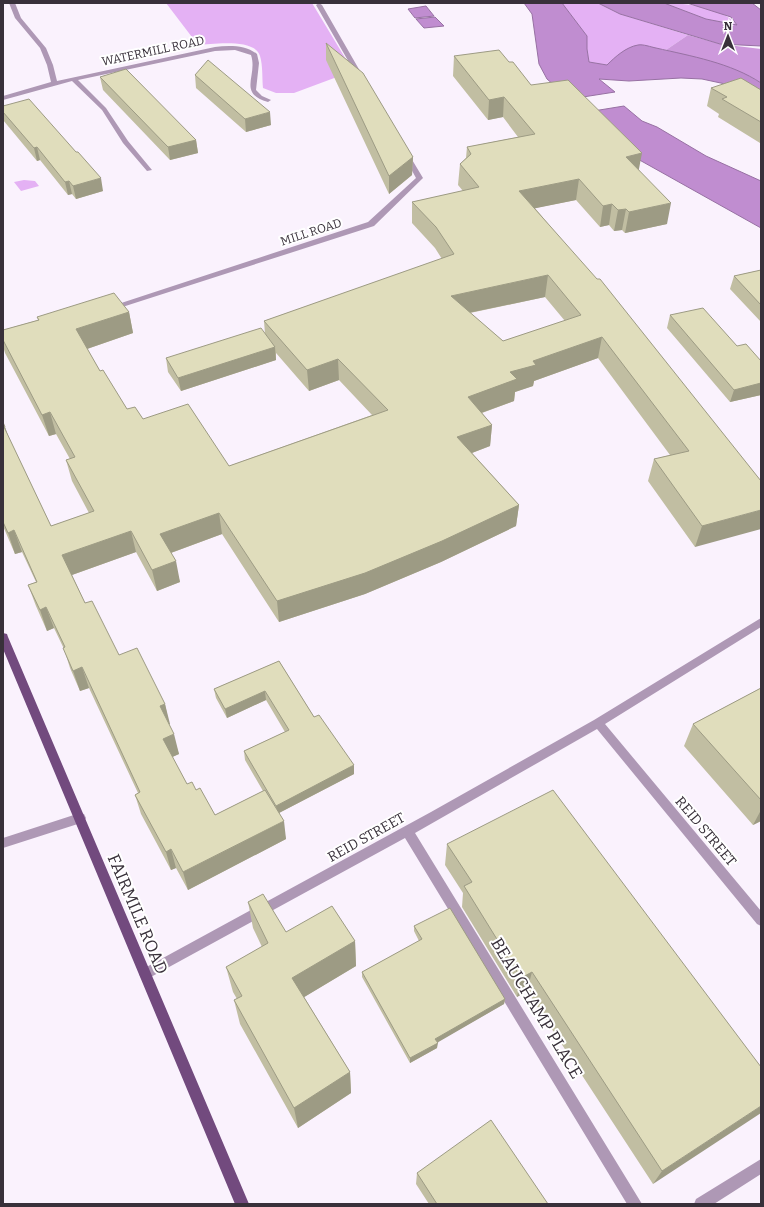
<svg xmlns="http://www.w3.org/2000/svg" width="764" height="1207" font-family="Bitter,serif">
	<rect width="100%" height="100%" fill="#faf2fd"/>
	<path fill="#e4b1f4" d="M 166,3 L 312,3 L 353,71 L 294,93 L 276,93 L 263,88 C 262,78 263,66 260,56 C 255,38 213,44 198,45 Z
		M 562,3 L 598,3 L 620,14 L 688,35 L 666,50 C 634,44 632,43 607,65 L 589,62 L 587,49 L 587,36 Z
		M 664,3 C 686,3 723,7 738,26 L 706,19 Z
		M 24,180 L 35,181 L 39,186 L 21,191 L 14,182 Z"/>
	<path fill="#cd99dc" d="M 688,35 L 720,44 L 761,49 L 761,83 L 751,77 L 666,50 Z"/>
	<path fill="#c08dd0" stroke="#9771a3" d="M 524,3 L 562,3 L 587,36 L 587,49 L 589,62 L 607,65 C 615,57 626,47 638,45 C 643,44 651,47 656,48 C 691,56 731,63 761,83 L 761,100 L 730,85 L 702,79 L 681,78 L 629,81 L 599,79 L 615,92 L 570,99 L 547,79 L 539,64 L 532,14 Z
		M 598,3 L 664,3 L 706,19 L 737,25 L 731,17 L 687,3 L 752,3 L 761,10 L 761,46 L 720,44 L 620,14 Z
		M 426,6 L 434,16 L 415,18 L 408,9 Z
		M 435,17 L 444,26 L 424,28 L 416,19 Z
		M 624,106 L 642,121 L 657,127 L 706,156 L 761,181 L 761,228 L 627,153 L 581,113 Z"/>
	<g fill="none" stroke-linecap="round" stroke-linejoin="round">
		<path fill="#ae98b5" fill-rule="evenodd" d="M 9,3 L 15,3 L 21,18 L 46,48 L 53,65 L 57,81 L 215,47 C 229,45 246,45 257,54 L 259,63 L 256,90 L 262,96 L 271,100 L 268,102 C 237,93 258,76 251,55 L 235,50 L 215,51 L 78,80 L 106,108 L 128,141 L 152,170 L 147,171 L 123,143 L 102,110 L 72,81 L 3,100 L 3,96 L 51,82 L 47,65 L 40,48 L 15,18 Z
			M 319,3 L 322,5 L 364,78 L 363,79 L 358,78 L 316,5 Z
			M 404,153 L 408,153 L 423,178 L 374,226 L 113,310 L 110,310 L 106,308 L 368,222 L 416,178 L 403,154 Z
			M 761,618 L 761,627 L 605,724 L 761,911 L 761,926 L 757,924 L 597,729 L 415,833 L 642,1204 L 627,1204 L 405,838 L 149,978 L 145,980 L 141,978 L 139,974 L 141,970 L 431,812 L 594,720 Z
			M 80,813 L 84,814 L 86,818 L 84,822 L 3,848 L 3,838 Z
			M 761,1159 L 761,1174 L 714,1204 L 694,1204 L 696,1199 Z"/>
		<path fill="#724a7e" fill-rule="evenodd" d="M 3,633 L 7,634 L 8,637 L 249,1204 L 235,1204 L 3,649 Z"/>
	</g>
	<path fill="#c1bea2" fill-rule="evenodd" d="M 326,43 L 413,157 L 412,175 L 389,194 L 326,60 Z
		M 454,56 L 509,62 L 531,85 L 639,170 L 667,224 L 625,233 L 622,230 L 614,231 L 609,225 L 600,227 L 576,200 L 535,208 L 761,481 L 695,547 L 648,481 L 654,459 L 670,455 L 598,358 L 534,381 L 533,386 L 515,392 L 514,401 L 482,413 L 492,425 L 490,446 L 472,453 L 519,505 L 516,526 L 441,562 L 365,594 L 279,622 L 222,534 L 171,553 L 180,582 L 157,591 L 136,552 L 72,575 L 85,603 L 119,655 L 165,704 L 169,724 L 179,754 L 172,757 L 187,784 L 196,790 L 215,815 L 263,791 L 245,760 L 244,751 L 285,732 L 266,700 L 227,718 L 216,698 L 214,689 L 279,661 L 314,717 L 354,774 L 279,813 L 286,839 L 188,890 L 176,868 L 171,870 L 141,814 L 135,795 L 138,793 L 89,688 L 80,691 L 70,668 L 64,649 L 54,628 L 47,631 L 36,606 L 28,585 L 36,582 L 22,552 L 15,554 L 3,526 L 3,422 L 9,438 L 51,526 L 89,513 L 72,481 L 66,460 L 70,459 L 56,434 L 49,436 L 5,353 L 3,346 L 3,330 L 38,320 L 37,317 L 129,312 L 133,333 L 87,349 L 100,371 L 127,409 L 143,419 L 229,466 L 372,415 L 339,380 L 309,391 L 276,353 L 276,360 L 181,391 L 168,372 L 166,358 L 265,334 L 264,321 L 442,259 L 435,248 L 412,223 L 412,202 L 463,191 L 458,185 L 460,164 L 466,158 L 467,147 L 518,137 L 503,117 L 488,120 L 453,76 ZM 545,297 L 565,321 L 503,341 L 470,313 Z
		M 195,75 L 271,125 L 246,132 L 196,88 Z
		M 100,77 L 196,140 L 198,153 L 170,160 L 103,90 Z
		M 711,88 L 761,90 L 761,143 L 760,143 L 718,117 L 719,114 L 707,106 Z
		M 3,106 L 103,191 L 76,199 L 72,194 L 68,195 L 40,160 L 37,161 L 3,120 Z
		M 761,270 L 761,322 L 730,289 L 734,276 Z
		M 670,315 L 737,346 L 761,361 L 761,395 L 730,402 L 667,328 Z
		M 761,688 L 761,821 L 753,825 L 684,746 L 693,724 Z
		M 447,844 L 761,1067 L 653,1184 L 527,991 L 517,997 L 462,907 L 463,893 L 445,865 Z
		M 248,902 L 286,932 L 355,941 L 356,966 L 304,997 L 350,1072 L 351,1093 L 298,1128 L 240,1024 L 234,1000 L 237,999 L 233,992 L 226,967 L 262,947 L 253,928 Z
		M 414,926 L 505,999 L 504,1004 L 437,1042 L 437,1048 L 410,1063 L 362,977 L 362,972 L 419,941 L 414,931 Z
		M 417,1173 L 548,1204 L 429,1204 L 416,1184 Z"/>
	<path fill="#9d9b84" d="M 504,97 L 503,117 L 488,120 L 489,100 Z
		M 270,112 L 271,125 L 246,132 L 245,119 Z
		M 196,140 L 198,153 L 170,160 L 168,147 Z
		M 37,147 L 40,160 L 37,161 L 34,148 Z
		M 642,153 L 638,174 L 626,157 Z
		M 413,157 L 412,175 L 389,194 L 389,176 Z
		M 101,178 L 103,191 L 76,199 L 73,186 Z
		M 579,179 L 576,200 L 517,212 L 519,191 Z
		M 69,181 L 72,194 L 68,195 L 65,182 Z
		M 671,203 L 667,224 L 625,233 L 629,212 Z
		M 612,204 L 609,225 L 600,227 L 603,206 Z
		M 626,209 L 622,230 L 614,231 L 618,210 Z
		M 548,275 L 545,297 L 449,317 L 451,296 Z
		M 129,312 L 133,333 L 81,351 L 76,329 Z
		M 602,337 L 598,358 L 534,381 L 533,386 L 515,392 L 514,401 L 467,418 L 468,397 L 510,372 L 533,361 Z
		M 275,347 L 276,360 L 181,391 L 178,378 Z
		M 338,359 L 339,380 L 309,391 L 307,370 Z
		M 761,383 L 761,395 L 730,402 L 734,390 Z
		M 50,412 L 56,434 L 49,436 L 42,415 Z
		M 492,425 L 490,446 L 456,459 L 457,437 Z
		M 4,427 L 5,427 L 12,448 Z
		M 519,505 L 516,526 L 441,562 L 365,594 L 279,622 L 277,601 Z
		M 761,510 L 761,529 L 695,547 L 702,526 Z
		M 219,513 L 222,534 L 165,555 L 160,534 Z
		M 14,530 L 22,552 L 15,554 L 8,533 Z
		M 131,531 L 136,552 L 69,576 L 62,555 Z
		M 176,561 L 180,582 L 157,591 L 152,570 Z
		M 46,607 L 54,628 L 47,631 L 40,610 Z
		M 82,667 L 89,688 L 80,691 L 73,671 Z
		M 265,691 L 266,700 L 227,718 L 225,709 Z
		M 165,704 L 170,724 L 166,726 L 160,706 Z
		M 174,734 L 179,754 L 168,759 L 163,739 Z
		M 354,765 L 354,774 L 277,814 L 276,806 Z
		M 761,810 L 761,821 L 753,825 Z
		M 284,821 L 286,839 L 188,890 L 183,872 Z
		M 171,849 L 176,868 L 171,870 L 166,852 Z
		M 355,941 L 356,966 L 296,1002 L 292,978 Z
		M 532,972 L 527,991 L 517,997 L 521,978 Z
		M 505,999 L 504,1004 L 435,1044 L 435,1039 Z
		M 438,1043 L 437,1048 L 410,1063 L 410,1058 Z
		M 350,1072 L 351,1093 L 298,1128 L 294,1108 Z
		M 761,1106 L 761,1113 L 653,1184 L 662,1171 Z"/>
	<path fill="#e0ddbc" stroke="#9d9b84" fill-rule="evenodd" d="M 326,43 L 363,73 L 413,157 L 389,176 Z
		M 499,50 L 509,62 L 513,62 L 531,85 L 568,80 L 642,153 L 626,157 L 671,203 L 629,212 L 626,209 L 618,210 L 612,204 L 603,206 L 579,179 L 519,191 L 597,279 L 600,279 L 761,481 L 761,510 L 702,526 L 654,459 L 689,451 L 602,337 L 533,361 L 536,365 L 510,372 L 517,379 L 468,397 L 492,425 L 457,437 L 519,505 L 442,541 L 365,573 L 277,601 L 219,513 L 160,534 L 176,561 L 152,570 L 131,531 L 62,555 L 85,603 L 92,601 L 119,655 L 137,648 L 165,704 L 160,706 L 174,734 L 163,739 L 187,784 L 192,782 L 196,790 L 200,788 L 215,815 L 265,790 L 284,821 L 183,872 L 171,849 L 166,852 L 135,795 L 140,792 L 82,667 L 73,671 L 63,648 L 65,647 L 46,607 L 40,610 L 28,585 L 37,582 L 14,530 L 8,533 L 3,522 L 3,422 L 5,427 L 4,427 L 51,526 L 94,511 L 66,460 L 75,457 L 50,412 L 42,415 L 3,340 L 3,330 L 39,320 L 37,317 L 114,293 L 129,312 L 76,329 L 100,371 L 103,370 L 127,409 L 135,407 L 143,419 L 188,404 L 229,466 L 388,410 L 338,359 L 307,370 L 264,321 L 454,254 L 436,227 L 412,202 L 479,187 L 460,164 L 471,154 L 467,147 L 535,134 L 504,97 L 489,100 L 454,56 ZM 548,275 L 581,315 L 503,341 L 451,296 Z
		M 208,60 L 270,112 L 245,119 L 195,75 Z
		M 126,69 L 196,140 L 168,147 L 100,77 Z
		M 741,78 L 761,90 L 761,122 L 722,99 L 727,97 L 711,88 Z
		M 29,99 L 76,152 L 78,152 L 101,178 L 73,186 L 69,181 L 65,182 L 37,147 L 34,148 L 3,112 L 3,106 Z
		M 761,270 L 761,305 L 734,276 Z
		M 703,308 L 737,346 L 746,344 L 761,361 L 761,383 L 734,390 L 670,315 Z
		M 261,328 L 275,347 L 178,378 L 166,358 Z
		M 279,661 L 314,717 L 319,715 L 354,765 L 276,806 L 244,751 L 289,730 L 265,691 L 225,709 L 214,689 Z
		M 761,688 L 761,800 L 693,724 Z
		M 553,790 L 761,1067 L 761,1106 L 662,1171 L 532,972 L 521,978 L 464,886 L 472,882 L 447,844 Z
		M 263,894 L 286,932 L 332,906 L 355,941 L 292,978 L 350,1072 L 294,1108 L 234,1000 L 242,996 L 226,967 L 268,943 L 248,902 Z
		M 450,908 L 505,999 L 435,1039 L 438,1043 L 410,1058 L 362,972 L 422,939 L 414,926 Z
		M 491,1120 L 548,1204 L 437,1204 L 417,1173 Z"/>
	<g text-anchor="middle" stroke-width="4" stroke-linejoin="round" paint-order="stroke">
		<g font-size="12" fill="#38303a" stroke="#fff">
			<text transform="translate(153 51) rotate(-12)" y="4">WATERMILL ROAD</text>
			<text transform="translate(311 232) rotate(-18)" y="4">MILL ROAD</text>
		</g>
		<g font-size="14" fill="#38303a" stroke="#fff">
			<text transform="translate(706 831) rotate(50)" y="5">REID STREET</text>
			<text transform="translate(366 837) rotate(-29)" y="5">REID STREET</text>
		</g>
		<g font-size="17" fill="#38303a" stroke="#fff">
			<text transform="translate(138 914) rotate(67)" y="6">FAIRMILE ROAD</text>
			<text transform="translate(537 1008) rotate(59)" y="6">BEAUCHAMP PLACE</text>
		</g>
	</g>
	<rect width="764" height="1207" fill="none" stroke="#38303a" stroke-width="8"/>
	<g transform="translate(728 36)" stroke="#ffffff" stroke-width="3" paint-order="stroke">
	<path d="M0-3L7 15L0 10L-7 15Z" fill="#38303a"/>
	<text y="-6" font-size="11" font-weight="bold" text-anchor="middle" fill="#38303a">N</text>
	</g>
</svg>
